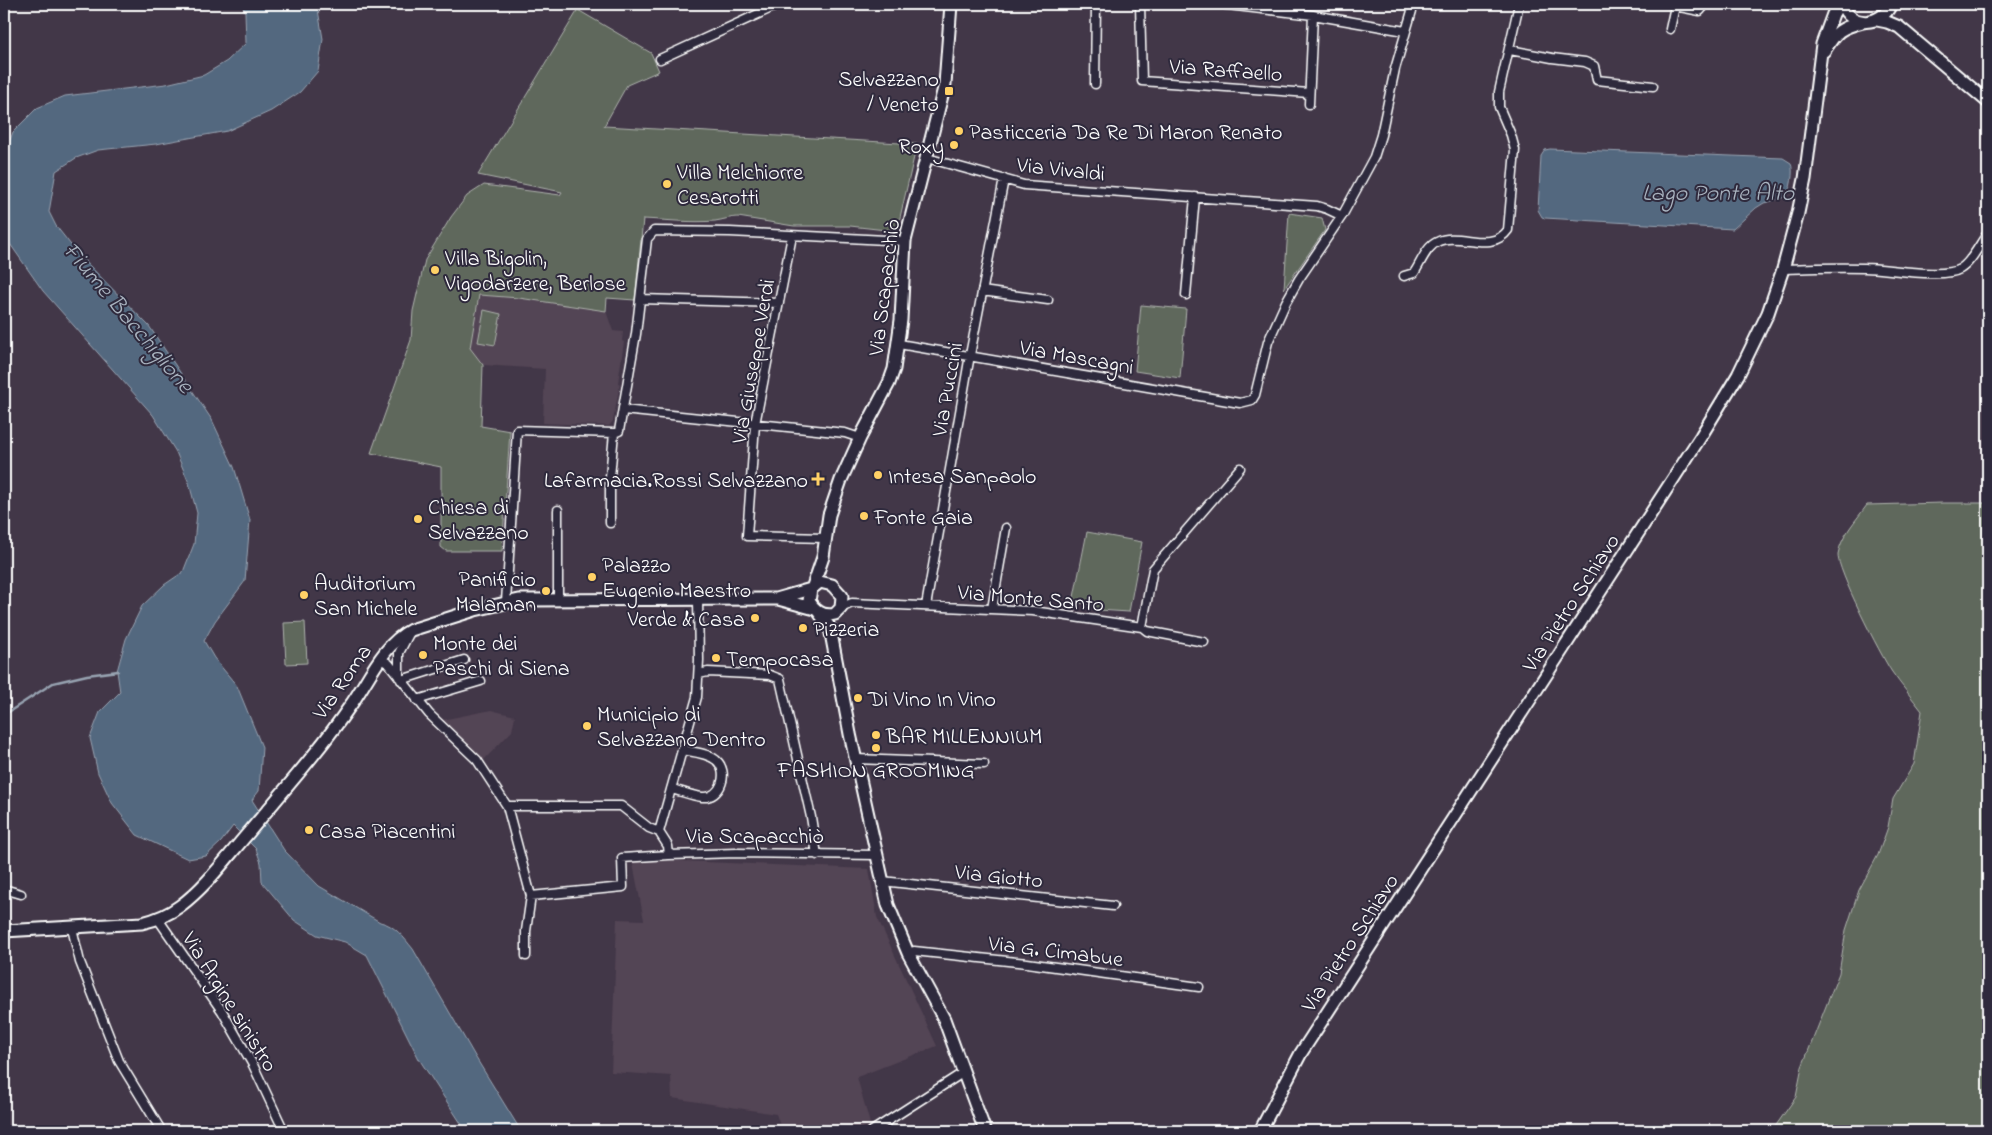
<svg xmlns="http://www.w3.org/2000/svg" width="1992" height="1135" font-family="'Indie Flower',sans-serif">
	<rect width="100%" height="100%" fill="#423748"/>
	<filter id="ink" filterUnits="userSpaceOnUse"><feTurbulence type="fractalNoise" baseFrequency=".02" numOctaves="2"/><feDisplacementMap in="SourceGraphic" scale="10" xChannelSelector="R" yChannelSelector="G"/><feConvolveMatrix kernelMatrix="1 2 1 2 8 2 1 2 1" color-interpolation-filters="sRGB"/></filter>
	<g filter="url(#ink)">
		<path fill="#534454" d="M 479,295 L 519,298 L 606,311 L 613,331 L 623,332 L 622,341 L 624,342 L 618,383 L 620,384 L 613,421 L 609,426 L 543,423 L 545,369 L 483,365 L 470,348 Z
			M 491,710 L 515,716 L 512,731 L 480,764 L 437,721 Z
			M 632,859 L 869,869 L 877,917 L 937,1046 L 857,1077 L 870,1124 L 856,1131 L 782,1131 L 776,1114 L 672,1098 L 671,1076 L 611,1072 L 617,919 L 644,920 Z"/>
		<path fill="#5f685c" stroke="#afb4ae" d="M 578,10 L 651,53 L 659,71 L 627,85 L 604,126 L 917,144 L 898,226 L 894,229 L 886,230 L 850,226 L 794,226 L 738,217 C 730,217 723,220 715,221 C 691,223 667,220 643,219 L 635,300 L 607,298 L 606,311 L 519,298 L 479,295 L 470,348 L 483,365 L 481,426 L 510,431 L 502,551 L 446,551 L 441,547 L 441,467 L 371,453 L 411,340 L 413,311 L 425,260 L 451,217 L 467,196 L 484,185 L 560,195 L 562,192 L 478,175 Z
			M 1289,213 L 1322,218 L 1325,230 L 1284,289 Z
			M 1141,305 L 1186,309 L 1180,378 L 1135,371 Z
			M 484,310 L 501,314 L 495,345 L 478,342 Z
			M 1943,503 L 1988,503 L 1988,1131 L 1772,1131 L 1796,1097 L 1802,1067 L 1839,973 L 1846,930 L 1859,890 L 1878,855 L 1888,827 L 1893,799 L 1914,764 L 1922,711 C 1912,698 1901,685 1892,672 C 1881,656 1836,568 1838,554 C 1841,536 1857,519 1867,505 Z
			M 1087,532 L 1142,542 L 1129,612 L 1098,610 L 1093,605 L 1073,602 Z
			M 305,622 L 307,663 L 286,664 L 284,623 Z"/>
		<path fill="#53677f" stroke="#98a4b2" d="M 242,4 L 317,4 L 323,39 L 318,71 L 300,92 L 271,111 L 227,131 L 156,144 L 98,150 L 76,158 L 56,171 L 49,212 L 56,226 L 78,254 L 149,326 L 212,420 L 234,467 L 250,520 L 245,581 L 215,621 L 204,641 L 214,658 L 237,686 L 262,747 L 259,791 L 252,800 L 284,850 L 319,886 L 380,922 C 395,925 404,938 413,949 L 476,1058 L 521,1131 L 466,1131 L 419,1059 L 367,955 L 345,942 L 317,935 L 294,920 L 262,882 L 261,863 L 256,849 L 233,826 L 221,842 L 206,856 L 188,859 L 137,835 L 112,803 L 98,773 L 90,738 L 100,712 L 120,692 L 117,671 L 126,639 L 142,606 L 164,585 L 183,572 L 194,544 L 197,513 L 189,483 L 176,452 L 153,415 L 43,291 L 8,241 L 4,220 L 4,156 L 13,132 L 37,108 L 65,96 L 166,84 L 204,75 L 227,61 L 246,43 L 245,12 Z
			M 1550,149 L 1783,158 L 1791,163 C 1794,172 1791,189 1786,197 L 1764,203 L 1756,208 L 1733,229 L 1545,218 L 1542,217 L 1538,210 L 1541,156 L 1545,150 Z"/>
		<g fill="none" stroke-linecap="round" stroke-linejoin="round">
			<path stroke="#98a4b2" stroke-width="2.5" d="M 4,715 L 53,683 L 87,675 L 118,671"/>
			<g stroke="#fff" stroke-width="11">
				<path id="street" d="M 1140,4 L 1142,81 L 1309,93
					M 1219,4 L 1313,15 L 1405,31
					M 1670,29 L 1675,6 L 1700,11 L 1706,4
					M 1510,50 L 1552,58 L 1585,62 L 1594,66 L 1597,80 L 1653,86
					M 660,59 L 780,4
					M 1095,84 L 1096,4
					M 1309,104 L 1313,15
					M 927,158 L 1024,185 L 1317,206 L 1327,209 L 1342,216
					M 792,236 L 755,424 L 747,536 L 825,538
					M 1783,269 C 1810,268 1838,267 1865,268 C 1887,268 1943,279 1960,269 C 1972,262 1980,243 1988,233
					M 1404,276 L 1414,273 C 1421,263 1426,247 1437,242 C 1458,231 1491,254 1508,230 L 1515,150 L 1511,135 L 1499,107 L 1499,92 L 1519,4
					M 982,291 L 1048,300
					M 1186,295 L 1195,197
					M 641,299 L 779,303
					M 899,344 L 1240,403 L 1252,400 L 1255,395 L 1268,342 L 1286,302 L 1299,279 L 1342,216 L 1374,157 L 1381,135 L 1395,69 L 1414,4
					M 623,410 L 845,433 L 860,438
					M 610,523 L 610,477 L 614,433
					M 558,600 L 558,510
					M 506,602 L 517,430 L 614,433 L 619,431 L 636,334 L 647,239 L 654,231 L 730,232 L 905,241
					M 926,606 L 970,355 L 1004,179
					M 841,608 L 852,603 L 1033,611 L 1142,627 L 1147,631 L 1204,642
					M 992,609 L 1006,528
					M 1142,627 L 1153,569 L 1240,468
					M 381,659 L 389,664 L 429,714 L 477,760 L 507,806 L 531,896 L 526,931 L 526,956
					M 699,674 L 708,672 L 770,675 L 780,679 L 811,817 L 817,855
					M 399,677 L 399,653 L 410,632
					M 401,680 L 464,660
					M 417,700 L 481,681
					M 856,759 L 984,764
					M 671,789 C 681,791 692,796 702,797 C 721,799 730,772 716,760 C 707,753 693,752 682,750
					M 507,806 L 621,806 L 649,828 L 659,832 L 668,846 L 669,855 L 737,853 L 876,855
					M 659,832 L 697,697 L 699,660 L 698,600
					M 882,881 L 1113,906
					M 4,889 L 21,894
					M 531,896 L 623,887 L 622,858 L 669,855
					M 158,919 L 222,1011 L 253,1065 L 284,1131
					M 72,928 L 80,962 L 119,1061 L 161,1130
					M 908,953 L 914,951 L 1027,963 L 1199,987
					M 872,1131 L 964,1072"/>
			</g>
			<g stroke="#fff" stroke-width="15">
				<path id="secondary" d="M 1842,4 C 1850,29 1882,26 1891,4
					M 1877,20 L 1887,22 L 1899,27 L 1988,102
					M 1824,51 C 1837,31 1839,28 1863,22
					M 820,582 L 832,585 L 842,596 L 841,608 L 835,614 C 824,617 815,611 809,601 L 811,589 Z
					M 813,586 L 823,557 L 829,515 L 841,480 L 860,438 L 889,383 L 894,369 L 901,320 L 905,241 L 945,84 L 951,4
					M 778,599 L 815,609
					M 818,611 L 830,628 L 850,734 L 888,905 L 908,953 L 944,1019 L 985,1131
					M 4,931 L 142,923 C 155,920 168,915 180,906 C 207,886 228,856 250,831 C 284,790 320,750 350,706 C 368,681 382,645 411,630 L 475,610 L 519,600 L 776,599 L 811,589
					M 1260,1131 L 1301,1053 L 1701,436 L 1738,375 L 1768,313 L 1783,269 L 1798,213 L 1805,179 L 1822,44 L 1833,14 L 1839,4"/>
			</g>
			<use href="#street" stroke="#2f2a3d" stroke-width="8"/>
			<use href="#secondary" stroke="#2f2a3d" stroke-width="11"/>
		</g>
	</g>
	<g fill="#ffd166" stroke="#2f2a3d" stroke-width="2">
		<rect x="944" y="86" width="10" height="10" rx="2.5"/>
		<circle cx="959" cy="131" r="5"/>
		<circle cx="954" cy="145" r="5"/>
		<circle cx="667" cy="184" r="5"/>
		<circle cx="435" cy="270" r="5"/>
		<circle cx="878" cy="475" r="5"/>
		<path d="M815.5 471.5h5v5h5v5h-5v5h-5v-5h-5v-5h5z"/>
		<circle cx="864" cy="516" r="5"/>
		<circle cx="418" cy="519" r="5"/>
		<circle cx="592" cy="577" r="5"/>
		<circle cx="546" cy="591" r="5"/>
		<circle cx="304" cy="595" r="5"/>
		<circle cx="755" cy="618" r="5"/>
		<circle cx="803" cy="628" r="5"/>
		<circle cx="423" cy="655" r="5"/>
		<circle cx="716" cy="658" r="5"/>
		<circle cx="858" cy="698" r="5"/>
		<circle cx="587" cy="726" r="5"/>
		<circle cx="876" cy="735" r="5"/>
		<circle cx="876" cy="748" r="5"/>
		<circle cx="309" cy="830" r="5"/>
	</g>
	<g text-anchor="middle" stroke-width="4" stroke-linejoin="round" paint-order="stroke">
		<g font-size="22" fill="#fff" stroke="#2f2a3d">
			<text transform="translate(1226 69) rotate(4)" y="8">Via Raffaello</text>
			<text transform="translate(1061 168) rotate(6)" y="8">Via Vivaldi</text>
			<text transform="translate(883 287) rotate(-83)" y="8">Via Scapacchiò</text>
			<text transform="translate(1077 356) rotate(10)" y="8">Via Mascagni</text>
			<text transform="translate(752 361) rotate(-80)" y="8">Via Giuseppe Verdi</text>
			<text transform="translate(946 389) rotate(-80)" y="8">Via Puccini</text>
			<text transform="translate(1031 597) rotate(5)" y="8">Via Monte Santo</text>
			<text transform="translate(1570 602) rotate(-57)" y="8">Via Pietro Schiavo</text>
			<text transform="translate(341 681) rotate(-55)" y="8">Via Roma</text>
			<text x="755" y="843">Via Scapacchiò</text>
			<text transform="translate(999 875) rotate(6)" y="8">Via Giotto</text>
			<text transform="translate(1349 942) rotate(-57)" y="8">Via Pietro Schiavo</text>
			<text transform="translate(1056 950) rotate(7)" y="8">Via G. Cimabue</text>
			<text transform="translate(231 1001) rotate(58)" y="8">Via Argine sinistro</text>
		</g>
		<g font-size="22" fill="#fff" stroke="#2f2a3d" text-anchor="start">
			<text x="939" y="86" text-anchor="end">Selvazzano<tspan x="939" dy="25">/ Veneto</tspan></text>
			<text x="969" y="139">Pasticceria Da Re Di Maron Renato</text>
			<text x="944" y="153" text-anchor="end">Roxy</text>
			<text x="677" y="179">Villa Melchiorre<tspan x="677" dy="25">Cesarotti</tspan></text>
			<text x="445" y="265">Villa Bigolin,<tspan x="445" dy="25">Vigodarzere, Berlose</tspan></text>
			<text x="888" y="483">Intesa Sanpaolo</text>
			<text x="808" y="487" text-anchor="end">Lafarmacia.Rossi Selvazzano</text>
			<text x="428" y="514">Chiesa di<tspan x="428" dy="25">Selvazzano</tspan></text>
			<text x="874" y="524">Fonte Gaia</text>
			<text x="602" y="572">Palazzo<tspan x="602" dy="25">Eugenio Maestro</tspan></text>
			<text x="536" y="586" text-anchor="end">Panificio<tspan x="536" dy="25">Malaman</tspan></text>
			<text x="314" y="590">Auditorium<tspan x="314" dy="25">San Michele</tspan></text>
			<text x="745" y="626" text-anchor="end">Verde &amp; Casa</text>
			<text x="813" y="636">Pizzeria</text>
			<text x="433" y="650">Monte dei<tspan x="433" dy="25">Paschi di Siena</tspan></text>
			<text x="726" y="666">Tempocasa</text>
			<text x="868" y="706">Di Vino In Vino</text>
			<text x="597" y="721">Municipio di<tspan x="597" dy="25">Selvazzano Dentro</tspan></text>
			<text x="886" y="743">BAR MILLENNIUM</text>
			<text x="876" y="777" text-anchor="middle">FASHION GROOMING</text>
			<text x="319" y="838">Casa Piacentini</text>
		</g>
		<g font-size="24" font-style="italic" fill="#a9b3bf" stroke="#2f2a3d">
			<text x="1718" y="200">Lago Ponte Alto</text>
			<text transform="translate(129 317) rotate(50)" y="8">Fiume Bacchiglione</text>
		</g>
	</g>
	<rect width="1992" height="1135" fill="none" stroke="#2f2a3d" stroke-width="20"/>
	<rect x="10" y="10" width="1972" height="1115" fill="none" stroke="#fff" stroke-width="2" filter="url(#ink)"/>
</svg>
